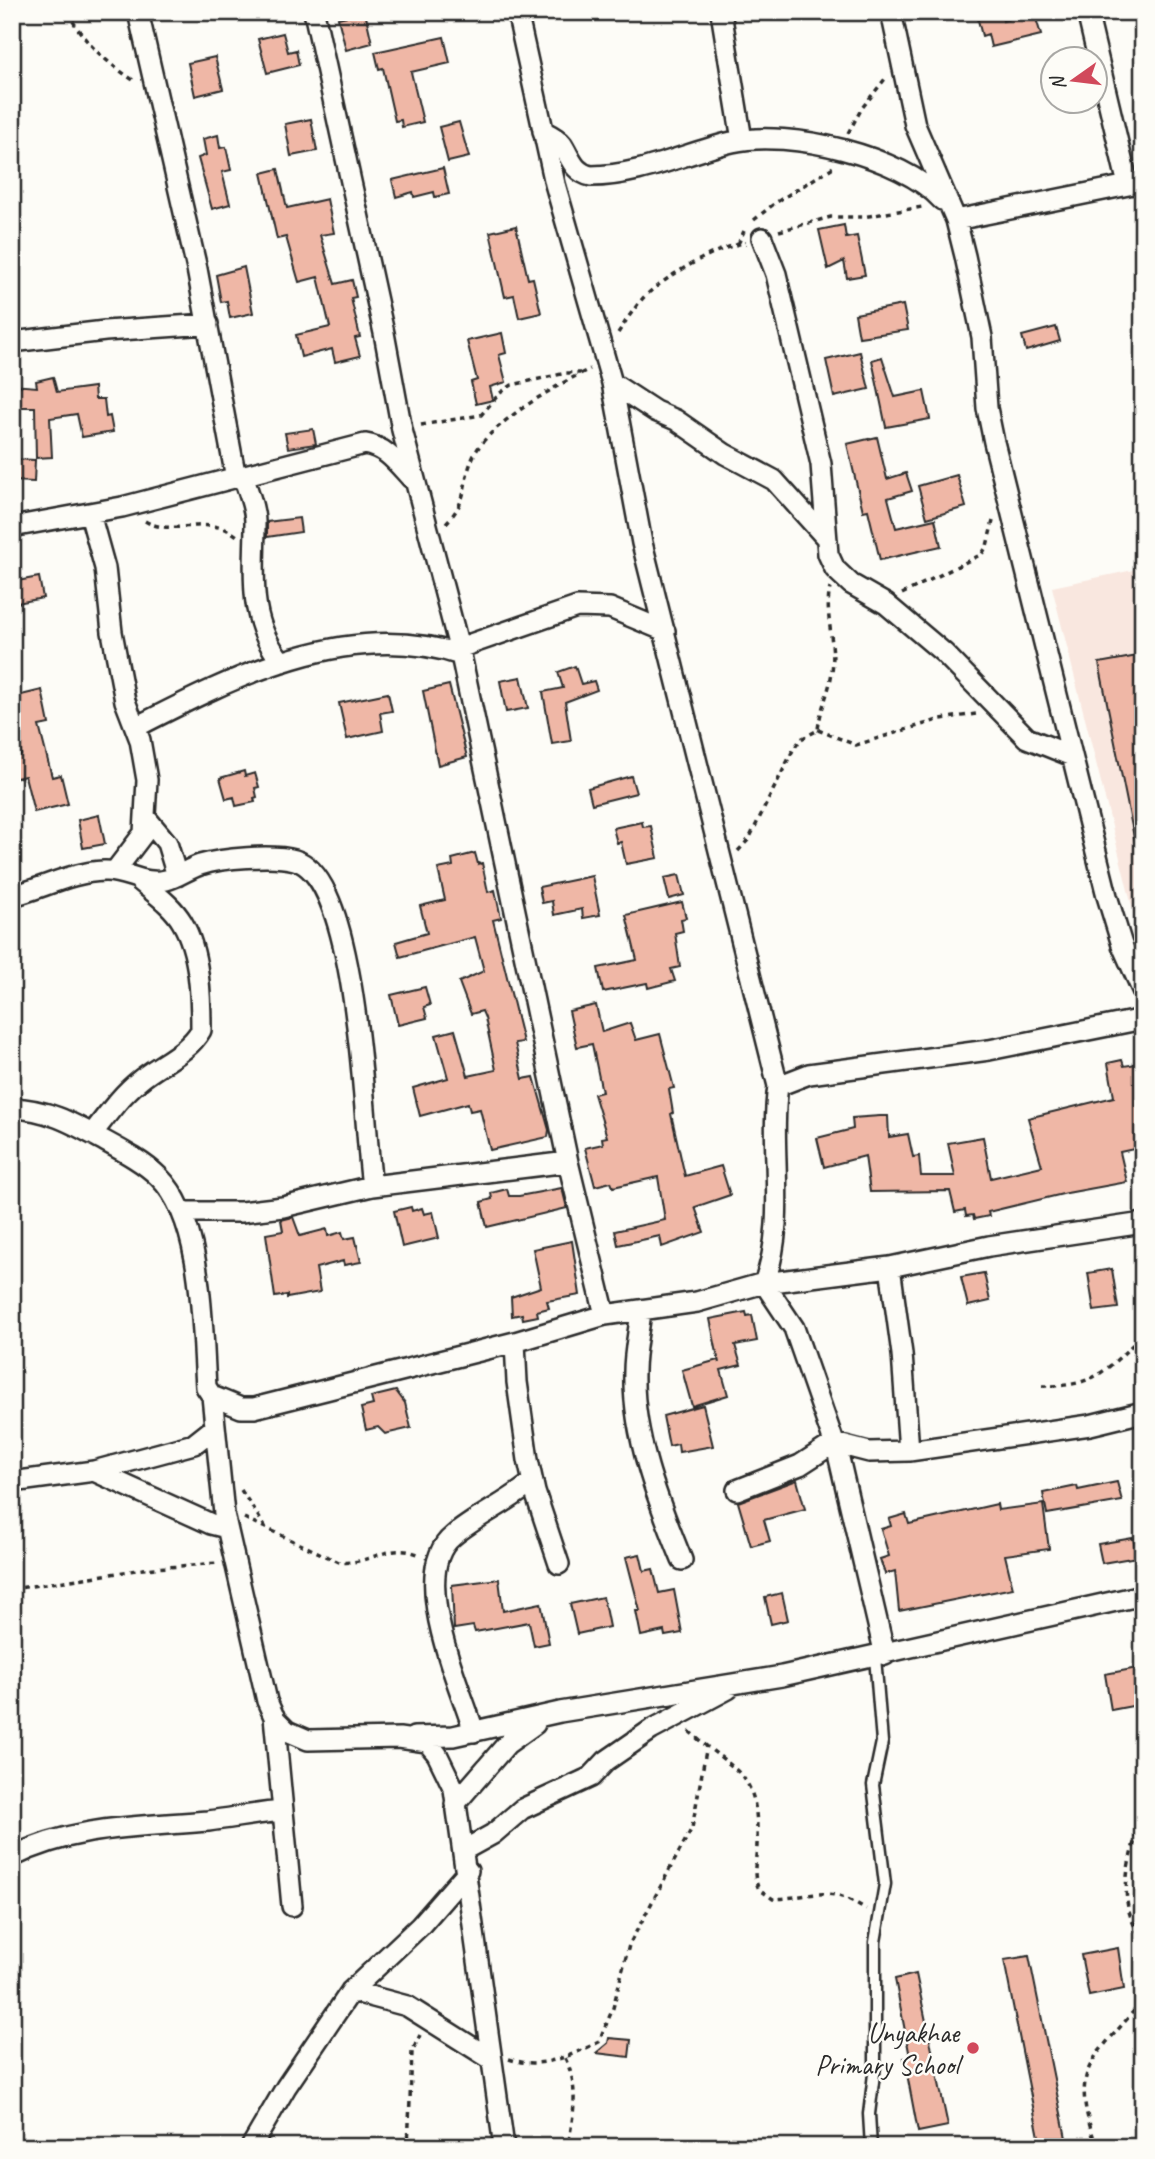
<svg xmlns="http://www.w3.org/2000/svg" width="1155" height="2159" font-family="Caveat,sans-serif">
	<rect width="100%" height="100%" fill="#fdfcf7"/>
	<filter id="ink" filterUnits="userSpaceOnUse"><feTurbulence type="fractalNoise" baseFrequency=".0143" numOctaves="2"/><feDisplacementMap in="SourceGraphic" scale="14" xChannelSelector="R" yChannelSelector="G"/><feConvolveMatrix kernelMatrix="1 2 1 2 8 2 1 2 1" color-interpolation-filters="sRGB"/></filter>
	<g filter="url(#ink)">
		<path fill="#f9e7df" d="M 1143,568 L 1143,950 L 1052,587 Z"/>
		<path fill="#efb7a6" stroke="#2b2b2b" stroke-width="2" d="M 365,12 L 372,43 L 346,50 L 338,18 Z
			M 976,12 L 1001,12 L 1003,21 L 1034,12 L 1041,35 L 991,47 L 988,34 L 982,36 Z
			M 283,33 L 288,52 L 296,50 L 299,65 L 267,73 L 258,39 Z
			M 444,37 L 450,63 L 411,72 L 423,122 L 402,127 L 401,120 L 395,121 L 383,68 L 379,69 L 375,52 Z
			M 215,57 L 223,89 L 195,96 L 188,63 Z
			M 311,119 L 317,151 L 291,156 L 285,124 Z
			M 459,122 L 469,157 L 448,162 L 439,127 Z
			M 218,135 L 220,148 L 226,147 L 231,170 L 222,172 L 230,204 L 212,209 L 198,158 L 206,155 L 203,139 Z
			M 443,168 L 449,194 L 435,197 L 434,192 L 414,197 L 413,192 L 396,197 L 392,180 Z
			M 278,169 L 287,208 L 327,199 L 334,233 L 320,235 L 335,284 L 352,280 L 356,297 L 351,298 L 360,337 L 355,338 L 360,356 L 335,362 L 332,349 L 301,357 L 296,335 L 330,327 L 318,277 L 299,282 L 286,237 L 277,239 L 262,173 Z
			M 844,225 L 846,238 L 857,236 L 865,275 L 847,278 L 844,261 L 828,269 L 819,230 Z
			M 516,226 L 528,279 L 533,278 L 541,313 L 519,318 L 514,295 L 505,297 L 490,232 Z
			M 244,267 L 253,313 L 230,318 L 227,301 L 221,302 L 216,275 Z
			M 903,305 L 908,330 L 859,337 L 855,314 Z
			M 1056,327 L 1060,341 L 1026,351 L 1022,336 Z
			M 502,333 L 506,353 L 499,355 L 506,382 L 490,387 L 493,400 L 476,404 L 471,382 L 477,380 L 467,341 Z
			M 860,352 L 869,389 L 834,397 L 826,360 Z
			M 882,357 L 895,397 L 924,391 L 930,419 L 886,427 L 872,360 Z
			M 53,377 L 57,392 L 94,387 L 95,399 L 104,399 L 106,417 L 110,416 L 113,432 L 82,437 L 77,414 L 50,418 L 52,457 L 36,458 L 35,407 L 12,407 L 12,385 L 37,387 L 36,381 Z
			M 313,429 L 316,444 L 288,448 L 285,433 Z
			M 877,437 L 887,479 L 906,473 L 912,491 L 888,498 L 896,528 L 935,519 L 941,546 L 880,560 L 868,510 L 863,511 L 847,444 Z
			M 12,459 L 35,460 L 34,482 L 12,481 Z
			M 957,475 L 966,507 L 927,518 L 918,486 Z
			M 299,518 L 301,532 L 267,537 L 267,522 Z
			M 39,577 L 43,598 L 12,604 L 12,582 Z
			M 1143,655 L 1143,846 L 1136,847 L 1099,663 Z
			M 575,666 L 581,684 L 594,681 L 597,690 L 565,702 L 571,741 L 552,744 L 543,692 L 563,688 L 558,672 Z
			M 521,677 L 528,708 L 506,712 L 500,681 Z
			M 449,685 L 467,757 L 438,765 L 423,691 Z
			M 42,690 L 49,724 L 39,726 L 52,777 L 61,775 L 68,804 L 34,812 L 25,776 L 12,779 L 12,757 L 21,755 L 14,722 L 19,721 L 13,697 Z
			M 388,693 L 392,711 L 380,713 L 383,731 L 347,739 L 339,703 Z
			M 244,771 L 245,776 L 255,773 L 259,787 L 255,788 L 257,797 L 254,798 L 255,802 L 236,806 L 234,797 L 226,799 L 220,778 Z
			M 631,776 L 636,793 L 592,804 L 588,788 Z
			M 99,815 L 105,844 L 83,848 L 78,820 Z
			M 642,822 L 643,827 L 651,826 L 658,858 L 626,864 L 621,842 L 617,843 L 613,828 Z
			M 475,853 L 478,864 L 482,863 L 488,892 L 495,890 L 501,918 L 493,920 L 523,1042 L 515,1043 L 523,1079 L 534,1077 L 549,1130 L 548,1137 L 490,1150 L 480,1109 L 470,1111 L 468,1103 L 420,1116 L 413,1088 L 448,1078 L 436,1035 L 455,1030 L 468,1076 L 496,1070 L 485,1018 L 482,1011 L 471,1014 L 459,982 L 484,971 L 475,937 L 400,957 L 396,942 L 427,933 L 420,906 L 445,900 L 438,869 L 453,866 L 452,859 Z
			M 679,875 L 684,895 L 669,899 L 664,878 Z
			M 592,876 L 600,915 L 583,918 L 582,909 L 554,915 L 552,901 L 542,903 L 539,887 Z
			M 682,902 L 686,918 L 681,919 L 683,931 L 675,933 L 680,967 L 671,969 L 675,981 L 648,988 L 647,983 L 603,992 L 598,968 L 637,960 L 626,915 Z
			M 425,987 L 430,1005 L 424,1007 L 427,1018 L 398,1025 L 391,995 Z
			M 596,1005 L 602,1032 L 630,1023 L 636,1040 L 660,1034 L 674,1088 L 669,1089 L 673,1113 L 671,1114 L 685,1176 L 721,1166 L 730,1195 L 695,1207 L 704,1232 L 662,1247 L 660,1236 L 618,1245 L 615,1231 L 665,1220 L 658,1177 L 613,1187 L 611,1182 L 595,1186 L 585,1148 L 603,1144 L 602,1138 L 607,1137 L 594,1094 L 602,1092 L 592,1044 L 577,1047 L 569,1011 Z
			M 1122,1060 L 1124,1066 L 1143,1063 L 1143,1147 L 1120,1152 L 1127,1182 L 1067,1193 L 988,1212 L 989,1216 L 974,1219 L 973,1215 L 966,1216 L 965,1210 L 955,1212 L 950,1191 L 870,1192 L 865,1156 L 824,1167 L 817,1138 L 853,1129 L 852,1118 L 880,1116 L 888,1116 L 889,1137 L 908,1134 L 913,1157 L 919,1156 L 921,1176 L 955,1176 L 948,1143 L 983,1137 L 991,1178 L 1042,1166 L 1028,1118 L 1114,1097 L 1108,1063 Z
			M 562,1188 L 567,1208 L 487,1227 L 481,1202 L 492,1199 L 491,1193 L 507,1189 L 509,1196 L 519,1196 Z
			M 411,1207 L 412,1211 L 422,1208 L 424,1214 L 433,1212 L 439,1238 L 402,1247 L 394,1211 Z
			M 293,1217 L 300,1236 L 327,1229 L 328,1236 L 342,1232 L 344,1239 L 355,1237 L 361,1262 L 344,1265 L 343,1261 L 316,1268 L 320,1292 L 287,1298 L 287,1295 L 275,1297 L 266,1234 L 283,1231 L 281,1220 Z
			M 572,1241 L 580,1295 L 547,1301 L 549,1308 L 537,1311 L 538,1316 L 523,1319 L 522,1314 L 512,1316 L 511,1297 L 541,1287 L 533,1249 Z
			M 1112,1269 L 1118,1308 L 1094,1311 L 1088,1273 Z
			M 984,1273 L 990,1301 L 968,1306 L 961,1277 Z
			M 746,1312 L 747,1316 L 752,1315 L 757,1341 L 735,1345 L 741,1365 L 721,1370 L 728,1395 L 692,1406 L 682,1370 L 718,1360 L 719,1363 L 710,1319 Z
			M 396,1391 L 405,1403 L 411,1428 L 385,1434 L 378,1427 L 366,1430 L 361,1408 L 373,1405 L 371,1397 Z
			M 703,1405 L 713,1446 L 679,1452 L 678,1444 L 669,1446 L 663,1416 Z
			M 797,1480 L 805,1509 L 764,1520 L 770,1541 L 751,1546 L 738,1502 Z
			M 1117,1482 L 1122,1501 L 1047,1514 L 1043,1493 L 1077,1486 L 1078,1490 Z
			M 997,1504 L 998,1510 L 1043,1504 L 1049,1549 L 1005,1555 L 1013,1588 L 899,1611 L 895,1571 L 885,1574 L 880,1559 L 889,1556 L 881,1529 L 891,1526 L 889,1519 L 906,1514 L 909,1524 Z
			M 1133,1538 L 1137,1557 L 1102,1563 L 1098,1544 Z
			M 640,1554 L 644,1571 L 653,1569 L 659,1593 L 674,1590 L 682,1633 L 665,1636 L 664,1631 L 641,1636 L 636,1611 L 640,1611 L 626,1557 Z
			M 499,1579 L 503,1611 L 541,1603 L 549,1643 L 534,1646 L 529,1622 L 475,1632 L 473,1626 L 454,1629 L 452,1585 Z
			M 782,1593 L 788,1620 L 771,1624 L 765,1597 Z
			M 603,1597 L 609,1627 L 577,1634 L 570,1604 Z
			M 1143,1667 L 1143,1704 L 1111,1710 L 1105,1674 Z
			M 1118,1948 L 1124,1989 L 1089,1996 L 1081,1955 Z
			M 1029,1956 L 1067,2143 L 1047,2147 L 1041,2147 L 1004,1960 Z
			M 916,1974 L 948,2126 L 918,2132 L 904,2058 L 910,2057 L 895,1979 Z
			M 609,2038 L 631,2040 L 629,2057 L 596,2053 L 608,2043 Z"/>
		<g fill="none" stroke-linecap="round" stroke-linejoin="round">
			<g stroke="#2b2b2b" stroke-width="15">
				<path id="lane" d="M 871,2147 L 869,2114 L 875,2066 L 875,1942 L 885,1884 L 873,1785 L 882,1742 L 875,1657"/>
			</g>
			<g stroke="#2b2b2b" stroke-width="24">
				<path id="street" d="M 138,12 L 197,269 L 236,478
					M 314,12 L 384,333 L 402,430 L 461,655 L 568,1162 L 605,1315
					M 517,12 L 555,184 L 612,383 L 642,543 L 778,1086 C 769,1151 788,1221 764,1283
					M 721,12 L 742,140
					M 891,12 L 915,125 L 956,220 L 965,256 L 982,337 L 987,408 L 994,442 L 1107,896 L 1122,945 L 1143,992
					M 1087,12 L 1128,185
					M 543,131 C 549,134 558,138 562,144 C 571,158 573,172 591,176 C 640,176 685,153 732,142 C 789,129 902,156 942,200
					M 956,220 L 1143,182
					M 762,238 L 776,274 L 821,464 L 828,554 L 835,569 L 851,584 L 886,604 L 944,653 L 1027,738 L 1072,756
					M 12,342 L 105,331 L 208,324
					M 612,383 L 655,411 L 676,420 L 725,454 L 774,480 L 827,539
					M 243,475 C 247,490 255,506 255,522 C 255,571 246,620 282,662
					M 90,514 L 105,568 L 112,632 L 125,701 L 140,740 L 147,780 L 144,833 L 115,871
					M 12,527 L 122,507 L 365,444 C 386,447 397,463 411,478
					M 459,648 L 577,607 L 610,608 L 665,631
					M 136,727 C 233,677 350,618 461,655
					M 147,819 L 167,843 L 177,876
					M 12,896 C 43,888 72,872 104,871 C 126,870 144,886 166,880 C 178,877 188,869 200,865 C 222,858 273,854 295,860 C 360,879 363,1125 372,1186
					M 778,1086 L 809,1074 L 989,1050 L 1143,1019
					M 12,1108 C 47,1109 72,1123 101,1139 C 121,1150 144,1162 159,1177 C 204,1221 202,1328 206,1387 L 212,1396 L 241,1408 L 254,1408 L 515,1342 L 605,1315 L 697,1302 L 764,1283 L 890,1267 L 989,1246 L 1143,1223
					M 92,1134 C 107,1115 121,1095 140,1080 C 159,1064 188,1053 201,1030 C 201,997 200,952 182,922 C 172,905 154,893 139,880
					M 182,1212 L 241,1212 L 283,1207 L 372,1186 L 568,1162
					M 890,1267 L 902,1354 L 909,1451
					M 764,1283 L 794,1328 L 838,1454 L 885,1655
					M 641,1311 C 639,1331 634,1351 634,1371 C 632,1435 658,1501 682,1560
					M 515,1342 L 517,1382 L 528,1460 L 535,1492 L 559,1564
					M 212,1396 L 224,1514 L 267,1701 L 275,1719 L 287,1731 L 308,1740 L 399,1738 L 427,1742 L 437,1754 L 454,1789 L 504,2147
					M 94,1471 L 211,1524 L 227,1528
					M 12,1482 L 94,1471 L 194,1444 L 213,1429
					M 737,1490 L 800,1465 L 834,1443 L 869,1452 L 909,1451 L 1090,1425 L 1143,1412
					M 274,1716 L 292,1906
					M 474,1732 C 460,1685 407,1573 453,1536 C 478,1515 508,1503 532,1482
					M 414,1737 L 453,1736 L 560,1712 L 782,1676 L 1143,1595
					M 455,1804 L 507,1744 L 535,1724
					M 464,1850 L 493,1834 L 522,1809 L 591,1777 L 606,1761 L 651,1730 L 728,1689
					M 12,1857 C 76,1825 140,1827 208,1821 C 233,1818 258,1813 283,1811
					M 351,1991 L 407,2006 L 491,2059
					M 251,2147 L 286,2087 L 351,1991 L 420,1926 L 468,1871"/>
			</g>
			<path stroke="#2b2b2b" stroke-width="3.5" stroke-dasharray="5 5" stroke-linecap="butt" d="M 68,12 C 83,42 105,61 133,80
				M 848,133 L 862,108 L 885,79
				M 754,220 L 775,203 L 835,166
				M 779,231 L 831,217 L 863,217 L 922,207
				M 738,244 L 744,231
				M 618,333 C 626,321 634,308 644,297 C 665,277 717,246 746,243
				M 421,425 L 481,415 L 500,393 L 512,385 L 566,373 L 580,373
				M 145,521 C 174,538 209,513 237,536
				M 446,523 C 471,497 460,485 474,455 C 489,424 558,384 590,369
				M 902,594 L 982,554 L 987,546 L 993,521
				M 818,730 L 856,745 L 941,719 L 976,714
				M 738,851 L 749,839 L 793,750 L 801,739 L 818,730 C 820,709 830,691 832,671 C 836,643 824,615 830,588
				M 1042,1386 C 1097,1387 1105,1370 1143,1335
				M 241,1490 L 266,1528
				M 244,1518 L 339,1562 C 370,1566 387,1541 420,1555
				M 12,1589 L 143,1569 L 218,1563
				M 689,1731 C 738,1776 759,1768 757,1846 C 756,1860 752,1876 759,1889 L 773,1899 C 815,1897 827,1884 866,1909
				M 1143,1814 C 1130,1854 1113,1903 1143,1938
				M 565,2058 C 580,2089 573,2114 568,2147
				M 509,2059 C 542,2070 569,2056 599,2042 L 613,2008 L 629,1945 L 692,1828 L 707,1745
				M 408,2147 L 412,2052 L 420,2035
				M 1097,2147 C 1065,2061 1098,2060 1143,1999"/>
			<use href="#lane" stroke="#fdfcf7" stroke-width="10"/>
			<use href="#street" stroke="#fdfcf7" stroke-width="19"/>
		</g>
	</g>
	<circle fill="#d1495b" stroke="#fdfcf7" stroke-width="2.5" cx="973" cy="2048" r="7"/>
	<g text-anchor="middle" stroke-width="5" stroke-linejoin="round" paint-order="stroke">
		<g font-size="28" fill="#2b2b2b" stroke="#fdfcf7" text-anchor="end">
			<text x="959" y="2042">Unyakhae<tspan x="959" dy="32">Primary School</tspan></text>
		</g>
	</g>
	<rect width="1155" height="2159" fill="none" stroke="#fdfcf7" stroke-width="42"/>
	<rect x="21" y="21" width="1113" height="2117" fill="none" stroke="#2b2b2b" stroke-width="2.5" filter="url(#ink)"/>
	<g transform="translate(1074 80) rotate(256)"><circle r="33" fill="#fdfcf7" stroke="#a9a8a5" stroke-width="2"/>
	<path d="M0-5L12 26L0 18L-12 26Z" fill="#d1495b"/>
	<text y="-10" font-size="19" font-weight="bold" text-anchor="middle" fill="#2b2b2b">N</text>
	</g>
</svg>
